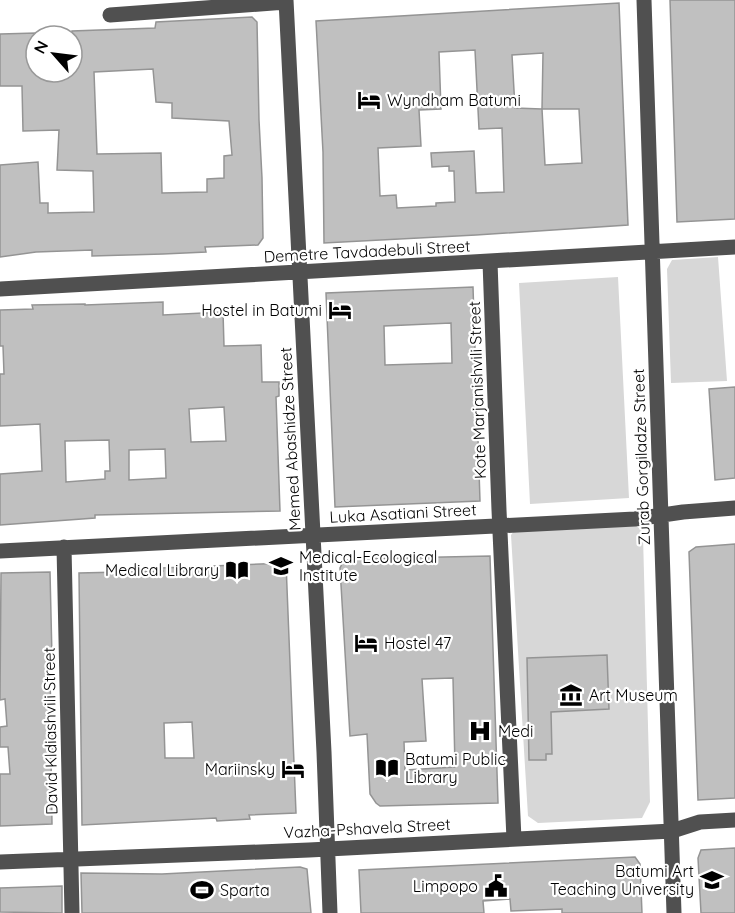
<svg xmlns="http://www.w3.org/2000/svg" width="735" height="913" font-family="Quicksand,sans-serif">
	<rect width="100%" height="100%" fill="#fff"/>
	<path fill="#d7d7d7" d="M 718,257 L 727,381 L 671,383 L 667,269 L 672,260 Z
		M 618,277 L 629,498 L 530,504 L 519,283 Z
		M 636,526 L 642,530 L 643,536 L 650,802 L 642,818 L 538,823 L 528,816 L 511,535 L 515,530 Z"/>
	<path fill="#c0c0c0" stroke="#949494" stroke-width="1.5" fill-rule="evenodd" d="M 670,0 L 735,0 L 735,219 L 677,222 Z
		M 619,3 L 628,225 L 476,235 L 324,243 L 323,152 L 316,21 ZM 475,50 L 479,129 L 502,128 L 504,192 L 476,193 L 474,151 L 431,153 L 432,167 L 449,166 L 449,171 L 454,171 L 455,202 L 436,203 L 436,206 L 397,208 L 396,195 L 380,196 L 378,148 L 421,146 L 419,110 L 441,109 L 439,52 ZM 543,53 L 542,109 L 515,108 L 512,55 ZM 542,109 L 579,109 L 582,163 L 545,165 Z
		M 252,17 L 257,22 L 259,120 L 262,178 L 263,238 L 258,245 L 205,247 L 206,252 L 163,254 L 92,256 L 92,250 L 36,252 L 0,257 L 0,165 L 38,162 L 40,203 L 48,203 L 48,213 L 94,212 L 93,171 L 57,170 L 59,130 L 23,131 L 22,86 L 0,86 L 0,34 L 36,33 L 36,72 L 72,72 L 72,31 L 155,28 L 156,22 ZM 153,69 L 156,102 L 172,103 L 172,118 L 229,121 L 232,155 L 224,156 L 224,178 L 207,179 L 207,192 L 162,193 L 161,153 L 97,154 L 94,72 Z
		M 473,287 L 480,501 L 335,507 L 326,293 ZM 451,323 L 452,363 L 385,365 L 384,326 Z
		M 163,302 L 163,315 L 223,312 L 224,346 L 261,345 L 262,382 L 279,382 L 279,396 L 276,397 L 280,511 L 95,515 L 95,518 L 0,525 L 0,474 L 42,471 L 40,424 L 0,426 L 0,374 L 4,374 L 3,346 L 0,346 L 0,310 L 33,309 L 32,305 L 85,304 L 85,305 ZM 224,407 L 226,441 L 191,442 L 189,409 ZM 109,440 L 110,471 L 105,471 L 105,479 L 66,482 L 65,441 ZM 165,449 L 166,478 L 129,480 L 129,450 Z
		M 735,387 L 735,478 L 715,480 L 709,389 Z
		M 735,544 L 735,798 L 698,800 L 689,552 L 696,547 Z
		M 490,556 L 498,803 L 380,806 L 376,803 L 370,794 L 367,734 L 350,736 L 340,568 L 343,562 L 350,559 ZM 453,678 L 455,767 L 405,770 L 404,742 L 426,741 L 422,679 Z
		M 286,563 L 296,813 L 249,815 L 250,819 L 217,821 L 216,818 L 82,825 L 79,573 L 163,571 L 162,568 ZM 192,722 L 194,758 L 165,758 L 164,723 Z
		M 50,572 L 52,658 L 49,658 L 53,757 L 51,757 L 52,824 L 0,826 L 0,774 L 10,774 L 8,747 L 0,747 L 0,727 L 7,726 L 5,699 L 0,700 L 1,573 Z
		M 607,655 L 609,709 L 551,712 L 552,754 L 546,754 L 546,760 L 529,760 L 527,658 Z
		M 735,848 L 735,913 L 701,913 L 698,858 L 701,850 Z
		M 635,857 L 640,864 L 642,913 L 562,913 L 562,909 L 511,911 L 510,899 L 483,901 L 484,913 L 361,913 L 359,870 Z
		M 300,867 L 307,869 L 311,913 L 82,913 L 81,873 L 162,874 Z
		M 62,886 L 62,913 L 0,912 L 0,888 Z"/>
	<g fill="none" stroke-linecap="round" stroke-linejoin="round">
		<path stroke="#505050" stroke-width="15" d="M 286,0 L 324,752 L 330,913
			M 644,0 L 674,913
			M 110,15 L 286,2
			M 490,262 L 499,510 L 514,839
			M 0,289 L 735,247
			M 64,547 L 72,913
			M 0,551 L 635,519 L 683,512 L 735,508
			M 0,862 L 309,850 L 672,831 L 700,822 L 735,820"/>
	</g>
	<defs>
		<g id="hotel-bare" transform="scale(1.8)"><path d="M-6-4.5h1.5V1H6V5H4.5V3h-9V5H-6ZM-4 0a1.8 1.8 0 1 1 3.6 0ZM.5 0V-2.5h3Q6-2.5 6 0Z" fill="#000" stroke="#fff" stroke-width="2.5" paint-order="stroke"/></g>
		<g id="university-bare" transform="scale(1.8)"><path d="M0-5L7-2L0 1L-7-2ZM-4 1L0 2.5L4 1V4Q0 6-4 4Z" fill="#000" stroke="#fff" stroke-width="2.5" paint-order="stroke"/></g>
		<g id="library-bare" transform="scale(1.8)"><path d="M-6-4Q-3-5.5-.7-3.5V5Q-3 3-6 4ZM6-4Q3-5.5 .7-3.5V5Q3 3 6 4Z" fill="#000" stroke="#fff" stroke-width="2.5" paint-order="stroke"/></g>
		<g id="museum-bare" transform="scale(1.8)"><path d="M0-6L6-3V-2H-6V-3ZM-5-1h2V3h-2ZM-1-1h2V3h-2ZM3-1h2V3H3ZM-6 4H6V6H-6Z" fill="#000" stroke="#fff" stroke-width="2.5" paint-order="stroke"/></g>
		<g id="hospital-bare" transform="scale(1.8)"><path d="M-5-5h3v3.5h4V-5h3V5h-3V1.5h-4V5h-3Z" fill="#000" stroke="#fff" stroke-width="2.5" paint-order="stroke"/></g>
		<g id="civic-bare" transform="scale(1.8)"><path d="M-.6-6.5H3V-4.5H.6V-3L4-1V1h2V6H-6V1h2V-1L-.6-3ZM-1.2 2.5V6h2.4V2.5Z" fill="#000" stroke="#fff" stroke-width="2.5" paint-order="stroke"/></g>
		<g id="stadium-bare" transform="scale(1.8)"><path d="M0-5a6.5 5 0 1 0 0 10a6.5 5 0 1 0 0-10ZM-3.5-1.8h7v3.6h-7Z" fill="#000" stroke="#fff" stroke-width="2.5" paint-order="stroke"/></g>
	</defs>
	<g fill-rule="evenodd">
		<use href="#hotel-bare" x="369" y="100"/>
		<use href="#hotel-bare" x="340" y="310"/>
		<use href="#university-bare" x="281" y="566"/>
		<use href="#library-bare" x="237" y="570"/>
		<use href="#hotel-bare" x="366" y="643"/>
		<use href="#museum-bare" x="571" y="695"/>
		<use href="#hospital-bare" x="480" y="731"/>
		<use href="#library-bare" x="387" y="768"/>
		<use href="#hotel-bare" x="293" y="769"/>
		<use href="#university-bare" x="712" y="880"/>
		<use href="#civic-bare" x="496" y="886"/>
		<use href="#stadium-bare" x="202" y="890"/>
	</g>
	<g text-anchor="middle" stroke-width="4.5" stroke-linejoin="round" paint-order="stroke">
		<g font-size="16" fill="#000" stroke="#fff" text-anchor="start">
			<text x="387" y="106">Wyndham Batumi</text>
			<text x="322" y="316" text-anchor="end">Hostel in Batumi</text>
			<text x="299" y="563">Medical-Ecological<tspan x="299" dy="18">Institute</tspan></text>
			<text x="219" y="576" text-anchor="end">Medical Library</text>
			<text x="384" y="649">Hostel 47</text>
			<text x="589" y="701">Art Museum</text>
			<text x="498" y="737">Medi</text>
			<text x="405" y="765">Batumi Public<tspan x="405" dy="18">Library</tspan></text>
			<text x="275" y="775" text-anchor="end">Mariinsky</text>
			<text x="694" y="877" text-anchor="end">Batumi Art<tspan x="694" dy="18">Teaching University</tspan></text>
			<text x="478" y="892" text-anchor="end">Limpopo</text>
			<text x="220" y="896">Sparta</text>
		</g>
		<g font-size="16" fill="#000" stroke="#fff">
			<text transform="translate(367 251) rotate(-3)" y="6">Demetre Tavdadebuli Street</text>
			<text transform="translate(477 390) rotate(-92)" y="6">Kote Marjanishvili Street</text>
			<text transform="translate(290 439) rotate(-93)" y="6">Memed Abashidze Street</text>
			<text transform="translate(641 457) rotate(-92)" y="6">Zurab Gorgiladze Street</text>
			<text transform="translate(403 513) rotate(-3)" y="6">Luka Asatiani Street</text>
			<text transform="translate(50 731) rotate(-91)" y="6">David Kldiashvili Street</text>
			<text transform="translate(367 828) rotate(-3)" y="6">Vazha-Pshavela Street</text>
		</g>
	</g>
	<g transform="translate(54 54) rotate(298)"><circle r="28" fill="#ffffff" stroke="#999999" stroke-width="1.5"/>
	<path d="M0-4.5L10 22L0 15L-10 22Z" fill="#000000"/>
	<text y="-9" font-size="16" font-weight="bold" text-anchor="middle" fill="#000000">N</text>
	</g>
</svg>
